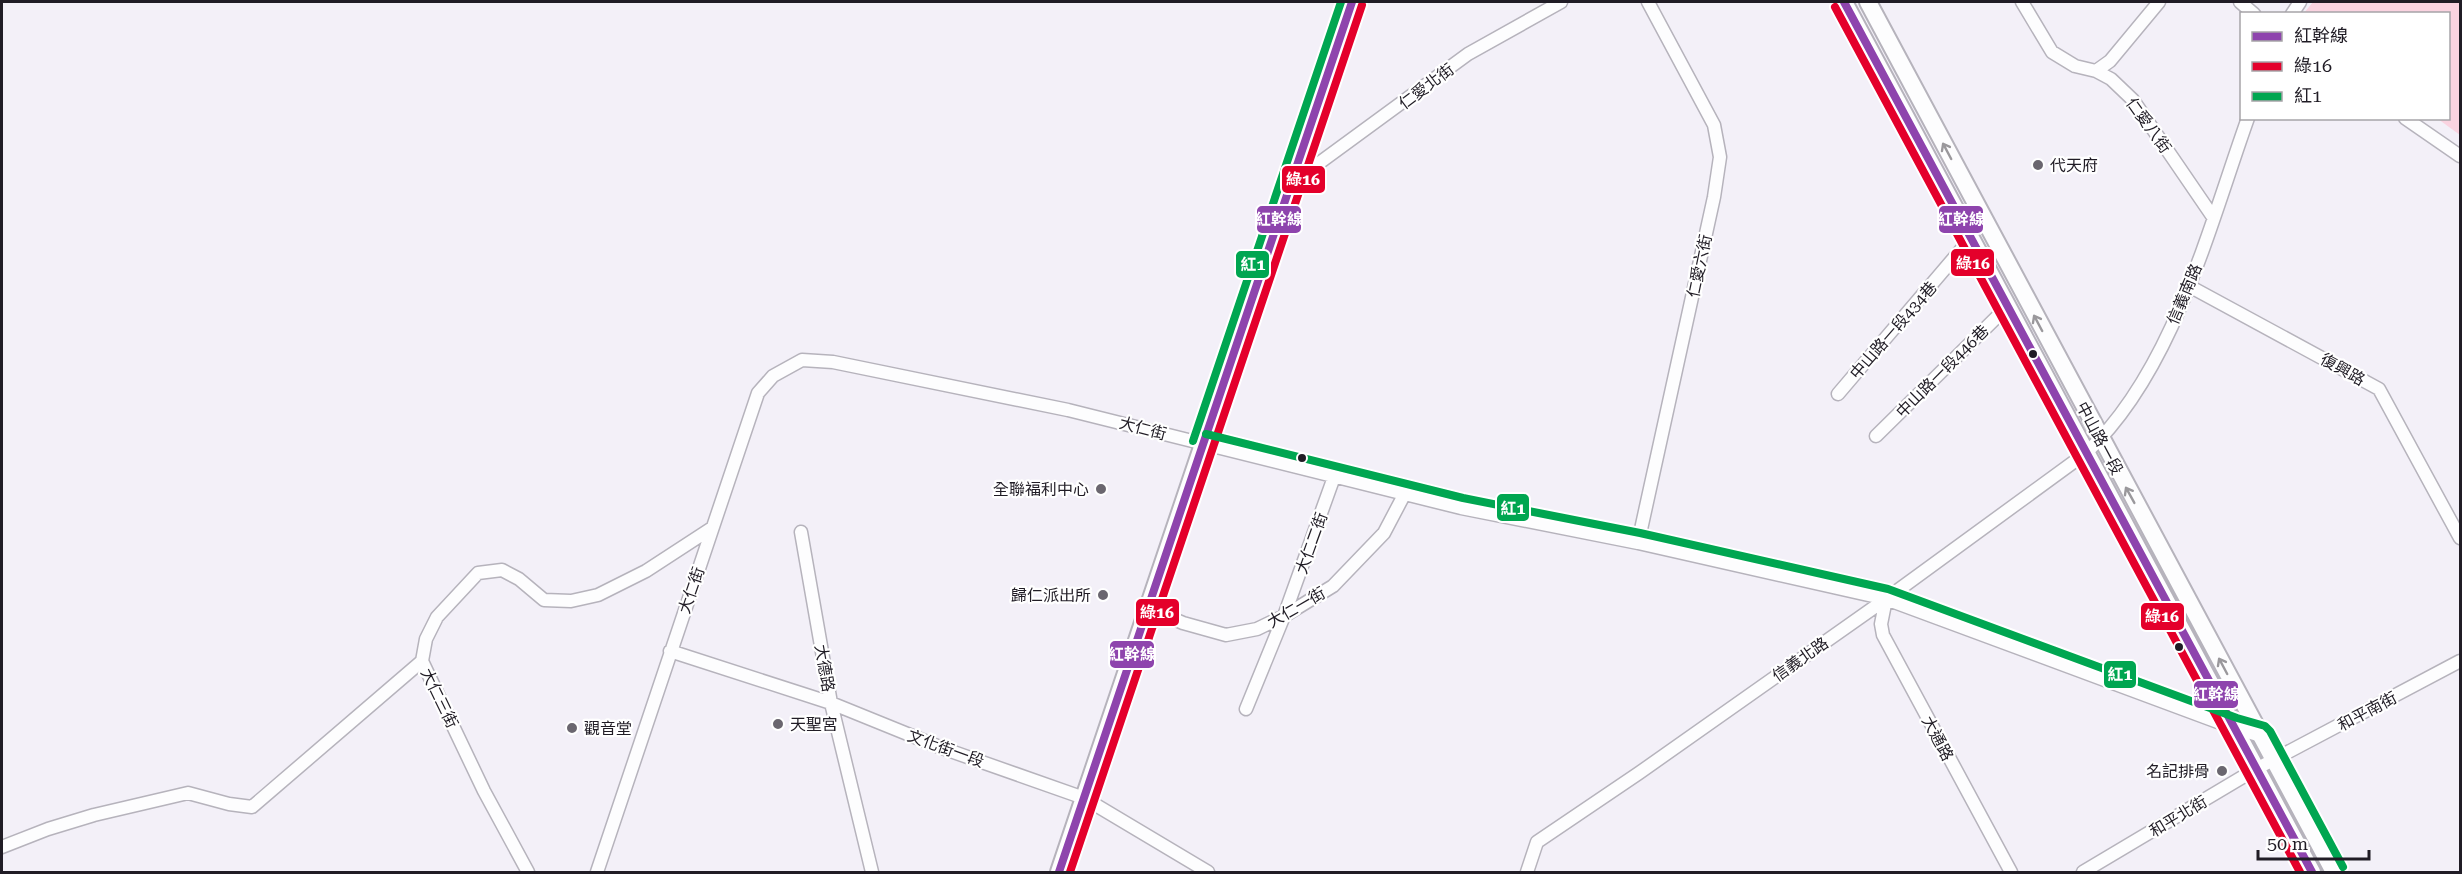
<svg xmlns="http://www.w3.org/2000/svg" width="2462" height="874" font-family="'Roboto Serif','Noto Sans TC',serif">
	<rect width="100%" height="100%" fill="#f3f0f8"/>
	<path fill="#fad3e0" d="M 2313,2 L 2460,2 L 2460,135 L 2438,119 L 2448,118 L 2448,14 L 2304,13 Z"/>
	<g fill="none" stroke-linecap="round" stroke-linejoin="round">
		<g stroke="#b6b3bc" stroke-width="15">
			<path id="minor" d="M 2022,2 L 2052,52 L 2075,66 L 2096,71 L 2111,79 L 2133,100 L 2213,217
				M 2240,2 L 2254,14
				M 2292,14 L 2300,2
				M 2096,71 L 2110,61 L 2159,2
				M 2405,118 L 2460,156
				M 1294,172 L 1311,169 L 1468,54 L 1561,2
				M 2189,286 L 2379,389 L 2460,538
				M 1838,394 L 1971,238
				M 1876,436 L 2008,306
				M 801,532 L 831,703 L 872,872
				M 1638,543 L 1714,197 L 1720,157 L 1714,125 L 1648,2
				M 1886,599 L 1881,624 L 1883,635 L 2011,872
				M 1148,608 L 1183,623 L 1226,635 L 1257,629 L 1284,616 L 1333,586 L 1384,533 L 1404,495
				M 670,651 L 831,703 L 942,748 L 1084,798 L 1208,872
				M 1246,709 L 1284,616 L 1334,477
				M 2,847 L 48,829 L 94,815 L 188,793 L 229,804 L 252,807 L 422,661
				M 528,872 L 484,791 L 422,661 L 426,639 L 437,617 L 478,573 L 502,570 L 519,579 L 544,600 L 571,601 L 598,595 L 646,571 L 712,528
				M 597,872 L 758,393 L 773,376 L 802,360 L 833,362 L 1068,410 L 1461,508 L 1638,543 L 1886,599 L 2234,728 L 2261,736
				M 1527,872 L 1537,842 L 1639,773 L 1886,599 L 2086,453 C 2173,372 2209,227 2248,118
				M 2083,872 L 2256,769 L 2460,661"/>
		</g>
		<g stroke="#b6b3bc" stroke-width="20">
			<path id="secondary" d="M 1844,2 L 2312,872
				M 1868,2 L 2334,872
				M 1059,872 L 1352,2"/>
		</g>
		<use href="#minor" stroke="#fdfdfe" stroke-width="12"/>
		<use href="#secondary" stroke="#fdfdfe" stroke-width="16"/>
		<g stroke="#fff" stroke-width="12">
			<path id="bus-1" d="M 1844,2 L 2312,872
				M 1059,872 L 1352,2"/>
		</g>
		<g stroke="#fff" stroke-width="12">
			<path id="bus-2" d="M 1835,7 L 2300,872
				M 1070,872 L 1362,5"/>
		</g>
		<g stroke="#fff" stroke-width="12">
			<path id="bus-3" d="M 1206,434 L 1463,498 L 1640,533 L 1888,589 L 2237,718 L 2265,726 L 2270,731 L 2343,867
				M 1193,441 L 1341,2"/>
		</g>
		<use href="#bus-1" stroke="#8e44ad" stroke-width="8"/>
		<use href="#bus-2" stroke="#e4002b" stroke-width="8"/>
		<use href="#bus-3" stroke="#00a651" stroke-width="8"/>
	</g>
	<defs><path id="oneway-shaft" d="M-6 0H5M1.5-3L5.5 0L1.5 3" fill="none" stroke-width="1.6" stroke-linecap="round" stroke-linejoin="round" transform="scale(1.5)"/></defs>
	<g stroke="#9a989c">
		<use href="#oneway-shaft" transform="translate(1947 151) rotate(-118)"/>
		<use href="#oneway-shaft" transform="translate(2038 323) rotate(-118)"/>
		<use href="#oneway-shaft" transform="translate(2130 495) rotate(-119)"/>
		<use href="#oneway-shaft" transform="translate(2223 666) rotate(-118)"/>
	</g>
	<g fill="#6a666f" stroke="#fff" stroke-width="2">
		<circle cx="2038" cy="165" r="6"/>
		<circle cx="1101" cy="489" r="6"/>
		<circle cx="1103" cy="595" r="6"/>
		<circle cx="778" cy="724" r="6"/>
		<circle cx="572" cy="728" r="6"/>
		<circle cx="2222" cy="771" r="6"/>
	</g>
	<g fill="#201c25" stroke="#fff" stroke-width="2">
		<circle cx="2033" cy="354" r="5"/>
		<circle cx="1302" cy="458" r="5"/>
		<circle cx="2179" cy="647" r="5"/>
	</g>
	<g text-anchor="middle" stroke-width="4.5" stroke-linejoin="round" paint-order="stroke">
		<g font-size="16" fill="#201c25" stroke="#fff">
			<text transform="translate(1426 86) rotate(-37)" y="6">仁愛北街</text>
			<text transform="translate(2149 125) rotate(54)" y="6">仁愛八街</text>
			<text transform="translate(1699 266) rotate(-78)" y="6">仁愛六街</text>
			<text transform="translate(2184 294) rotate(-67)" y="6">信義南路</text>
			<text transform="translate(1893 330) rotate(-49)" y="6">中山路一段434巷</text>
			<text transform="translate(2343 369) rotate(29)" y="6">復興路</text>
			<text transform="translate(1942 371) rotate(-45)" y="6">中山路一段446巷</text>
			<text transform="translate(1143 428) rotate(15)" y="6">大仁街</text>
			<text transform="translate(2100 438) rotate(62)" y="6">中山路一段</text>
			<text transform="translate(1311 543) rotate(-70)" y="6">大仁二街</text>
			<text transform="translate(691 590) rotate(-71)" y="6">大仁街</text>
			<text transform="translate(1296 607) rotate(-30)" y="6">大仁一街</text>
			<text transform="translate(1800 659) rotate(-35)" y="6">信義北路</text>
			<text transform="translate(825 668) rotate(80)" y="6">大德路</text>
			<text transform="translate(440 698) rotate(64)" y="6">大仁三街</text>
			<text transform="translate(2367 711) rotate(-28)" y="6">和平南街</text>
			<text transform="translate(1938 738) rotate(62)" y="6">大通路</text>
			<text transform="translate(946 748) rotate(20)" y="6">文化街一段</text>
			<text transform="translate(2178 816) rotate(-31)" y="6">和平北街</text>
		</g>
		<g font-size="16" fill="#201c25" stroke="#fff" text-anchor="start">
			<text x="2050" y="171">代天府</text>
			<text x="1089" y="495" text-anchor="end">全聯福利中心</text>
			<text x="1091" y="601" text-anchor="end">歸仁派出所</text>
			<text x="790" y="730">天聖宮</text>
			<text x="584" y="734">觀音堂</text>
			<text x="2210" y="777" text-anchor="end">名記排骨</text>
		</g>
	</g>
	<g stroke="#fff" stroke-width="2">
		<rect x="1281" y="165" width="45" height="29" rx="6" fill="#e4002b"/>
		<rect x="1938" y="205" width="46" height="29" rx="6" fill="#8e44ad"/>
		<rect x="1256" y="205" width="46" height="29" rx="6" fill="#8e44ad"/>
		<rect x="1950" y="248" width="45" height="29" rx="6" fill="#e4002b"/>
		<rect x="1235" y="250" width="35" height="29" rx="6" fill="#00a651"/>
		<rect x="1496" y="493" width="34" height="29" rx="6" fill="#00a651"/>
		<rect x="1135" y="598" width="45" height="29" rx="6" fill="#e4002b"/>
		<rect x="2140" y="602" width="45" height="29" rx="6" fill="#e4002b"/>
		<rect x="1109" y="640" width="46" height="29" rx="6" fill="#8e44ad"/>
		<rect x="2103" y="660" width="34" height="29" rx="6" fill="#00a651"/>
		<rect x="2193" y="680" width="46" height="29" rx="6" fill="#8e44ad"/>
	</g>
	<g font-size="16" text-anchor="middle" font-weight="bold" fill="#fff">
		<text x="1303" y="185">綠16</text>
		<text x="1961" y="225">紅幹線</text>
		<text x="1279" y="225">紅幹線</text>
		<text x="1973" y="269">綠16</text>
		<text x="1253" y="270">紅1</text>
		<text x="1513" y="514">紅1</text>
		<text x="1157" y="618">綠16</text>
		<text x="2162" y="622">綠16</text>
		<text x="1132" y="660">紅幹線</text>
		<text x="2120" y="680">紅1</text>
		<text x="2216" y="700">紅幹線</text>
	</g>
	<rect width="2462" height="874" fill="none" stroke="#201c25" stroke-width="6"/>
	<rect x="2240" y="12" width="210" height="108" fill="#ffffff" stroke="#a6a4a8" stroke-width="1.5"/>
	<rect x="2252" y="32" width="30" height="9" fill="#8e44ad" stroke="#a6a4a8" stroke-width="1.5"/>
	<text x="2294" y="42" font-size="18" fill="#201c25">紅幹線</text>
	<rect x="2252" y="62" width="30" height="9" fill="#e4002b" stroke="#a6a4a8" stroke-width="1.5"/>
	<text x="2294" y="72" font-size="18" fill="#201c25">綠16</text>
	<rect x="2252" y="92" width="30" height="9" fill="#00a651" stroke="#a6a4a8" stroke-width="1.5"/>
	<text x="2294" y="102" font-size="18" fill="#201c25">紅1</text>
	<path d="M2258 850v9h111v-9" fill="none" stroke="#201c25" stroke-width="3"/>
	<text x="2267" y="850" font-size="18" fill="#201c25" stroke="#ffffff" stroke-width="4.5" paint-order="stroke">50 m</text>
</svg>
